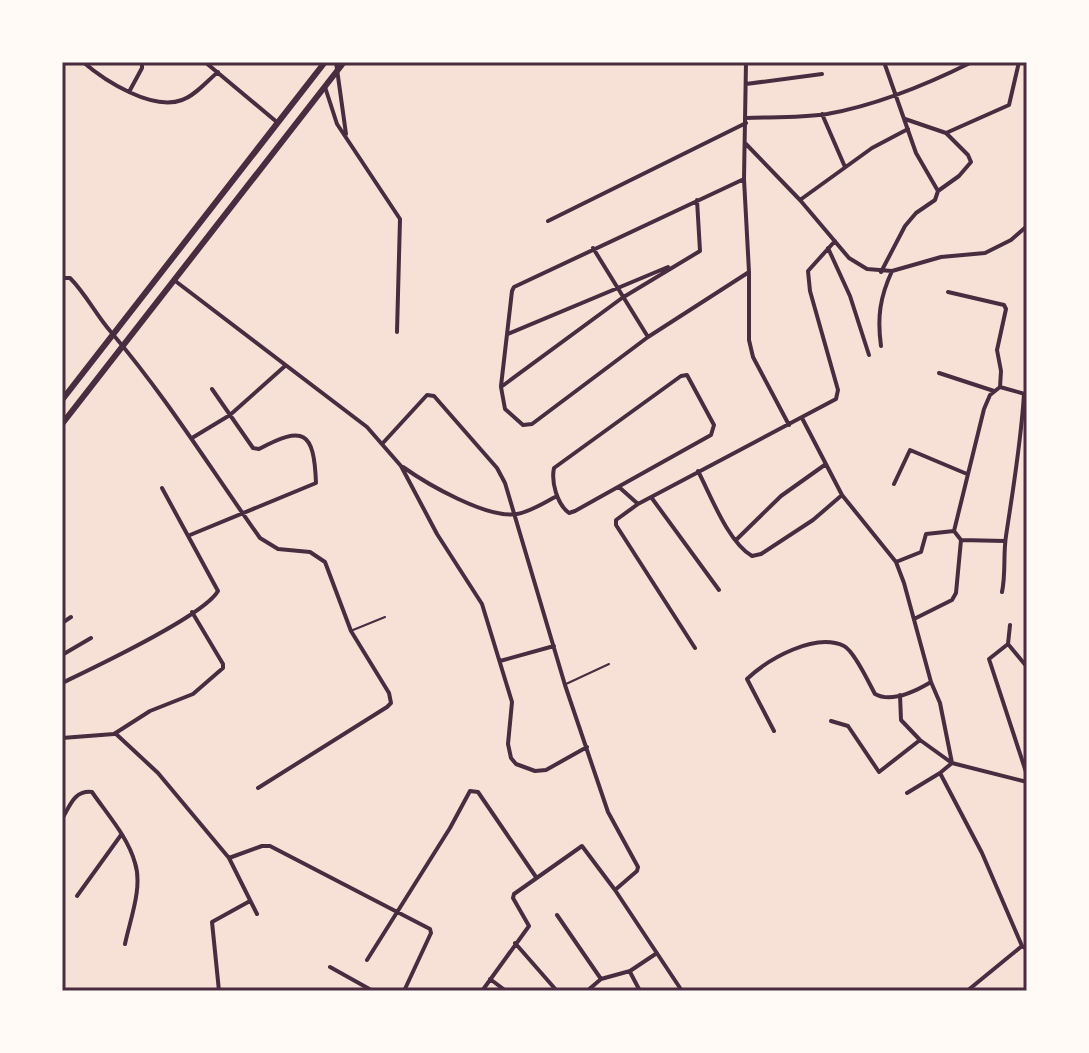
<svg xmlns="http://www.w3.org/2000/svg" width="1089" height="1053" font-family="Mulish,sans-serif">
	<rect width="100%" height="100%" fill="#f7e1d7"/>
	<g fill="none" stroke-linecap="round" stroke-linejoin="round">
		<path stroke="#4a2c40" stroke-width="2" d="M 353,630 L 385,617
			M 566,684 L 609,664"/>
		<path stroke="#4a2c40" stroke-width="4" d="M 83,62 C 105,81 152,111 182,100 C 195,96 208,80 218,72
			M 205,62 L 278,123
			M 336,62 L 346,134
			M 746,62 L 744,179 L 749,272 L 749,340 L 753,357 L 789,425
			M 884,62 L 916,153 L 938,191
			M 746,84 L 822,74
			M 325,87 L 337,124 L 400,219 L 397,332
			M 129,92 L 142,68 L 142,62
			M 822,114 L 845,167
			M 746,118 C 773,117 800,118 827,114 C 878,105 926,85 972,62
			M 905,119 L 946,133 L 1009,105 L 1019,62
			M 746,144 L 800,200 L 849,258 L 867,269 L 892,271 L 941,257 L 985,253 L 1011,240 L 1027,226
			M 697,200 L 700,251 L 622,298 L 501,387 L 505,409 L 523,425 L 532,424 L 648,337 L 749,272
			M 800,200 L 872,148 L 908,129
			M 548,221 L 746,123
			M 593,248 L 648,337
			M 828,248 L 850,296 L 869,355
			M 881,272 L 905,226 L 916,213 L 935,200 L 938,191 L 959,176 L 971,162 L 968,155 L 946,133
			M 62,278 L 70,278 C 86,294 96,315 111,332 C 167,398 210,468 260,538 L 278,549 L 310,552 L 325,562 L 351,631 L 389,693 L 391,703 L 387,707 L 258,788
			M 174,280 L 367,427 L 401,466 L 437,534 L 482,604 L 512,702 L 508,744 L 511,758 L 516,764 L 535,771 L 546,770 L 587,747
			M 508,334 L 668,267
			M 881,346 C 877,317 880,297 892,271
			M 939,373 L 994,391
			M 687,375 L 714,425 L 711,435 L 575,511 L 569,513 C 557,504 551,482 554,468 L 681,376 Z
			M 501,386 L 512,291 L 514,287 L 744,179
			M 1000,387 L 1025,394
			M 802,418 L 842,495 L 896,562 L 904,583 L 931,682 L 940,703 L 952,763
			M 192,438 L 230,415 L 285,366
			M 382,444 L 427,395 L 434,396 L 497,468 L 505,483 L 565,685 L 608,812 L 638,867 L 637,871 L 615,890
			M 403,467 C 427,484 487,519 517,514 C 530,512 545,502 557,496
			M 698,471 C 711,496 728,542 752,556 L 761,554 L 813,520 L 842,495
			M 894,484 L 910,450 L 967,474
			M 619,487 L 638,504
			M 651,497 L 719,590
			M 190,535 L 316,483 C 314,431 304,425 259,449 L 253,448 L 212,389
			M 736,540 L 781,496 L 826,464
			M 961,540 L 1005,541
			M 896,562 L 921,552 L 926,534 L 954,531
			M 1002,592 C 1006,573 1003,555 1006,536 C 1013,489 1021,443 1024,394
			M 914,619 L 952,600 L 956,593 L 961,540 L 954,531 L 984,409 L 990,395 L 1000,387 L 1001,371 L 997,350 L 1006,309 L 1004,305 L 948,292
			M 62,623 L 71,617
			M 1008,644 L 1010,625
			M 695,648 L 616,525 L 616,520 L 638,504 L 836,399 L 838,390 L 810,291 L 808,271 L 835,241
			M 62,655 L 91,638
			M 500,661 L 554,646
			M 1027,667 L 1008,644 L 989,659 L 1027,775
			M 62,683 C 93,668 204,616 218,591 L 162,488
			M 900,695 L 901,720 L 920,740 L 952,763 L 1027,782
			M 831,721 L 848,726 L 879,772 L 920,740
			M 774,731 L 747,679 C 768,659 815,632 844,646 C 854,651 869,683 875,694 C 891,703 916,691 931,682
			M 115,733 L 158,773 L 229,858 L 257,914
			M 62,738 L 114,734 L 150,711 L 193,694 L 223,668 L 223,664 L 192,612
			M 940,773 L 982,853 L 1022,946 L 1027,949
			M 907,793 L 940,773 L 952,763
			M 62,819 C 70,806 74,790 92,792 C 107,814 128,837 135,863 C 143,887 130,920 125,944
			M 229,858 L 262,846 L 270,846 L 430,929 L 431,933 L 404,991
			M 77,896 L 121,835
			M 557,915 L 601,979
			M 515,943 L 557,991
			M 367,960 L 450,828 L 470,791 L 478,792 L 536,877
			M 330,967 L 373,991
			M 630,972 L 640,991
			M 490,979 L 506,991
			M 219,991 L 212,922 L 250,901
			M 482,991 L 529,926 L 513,898 L 514,894 L 582,846 L 615,890 L 682,991
			M 587,991 L 601,979 L 630,971 L 657,953
			M 967,991 L 1022,946"/>
		<path stroke="#4a2c40" stroke-width="6" d="M 62,400 L 325,62
			M 62,424 L 344,62"/>
	</g>
	<rect width="1089" height="1053" fill="none" stroke="#fffaf5" stroke-width="128"/>
	<rect x="64" y="64" width="961" height="925" fill="none" stroke="#4a2c40" stroke-width="3"/>
</svg>
